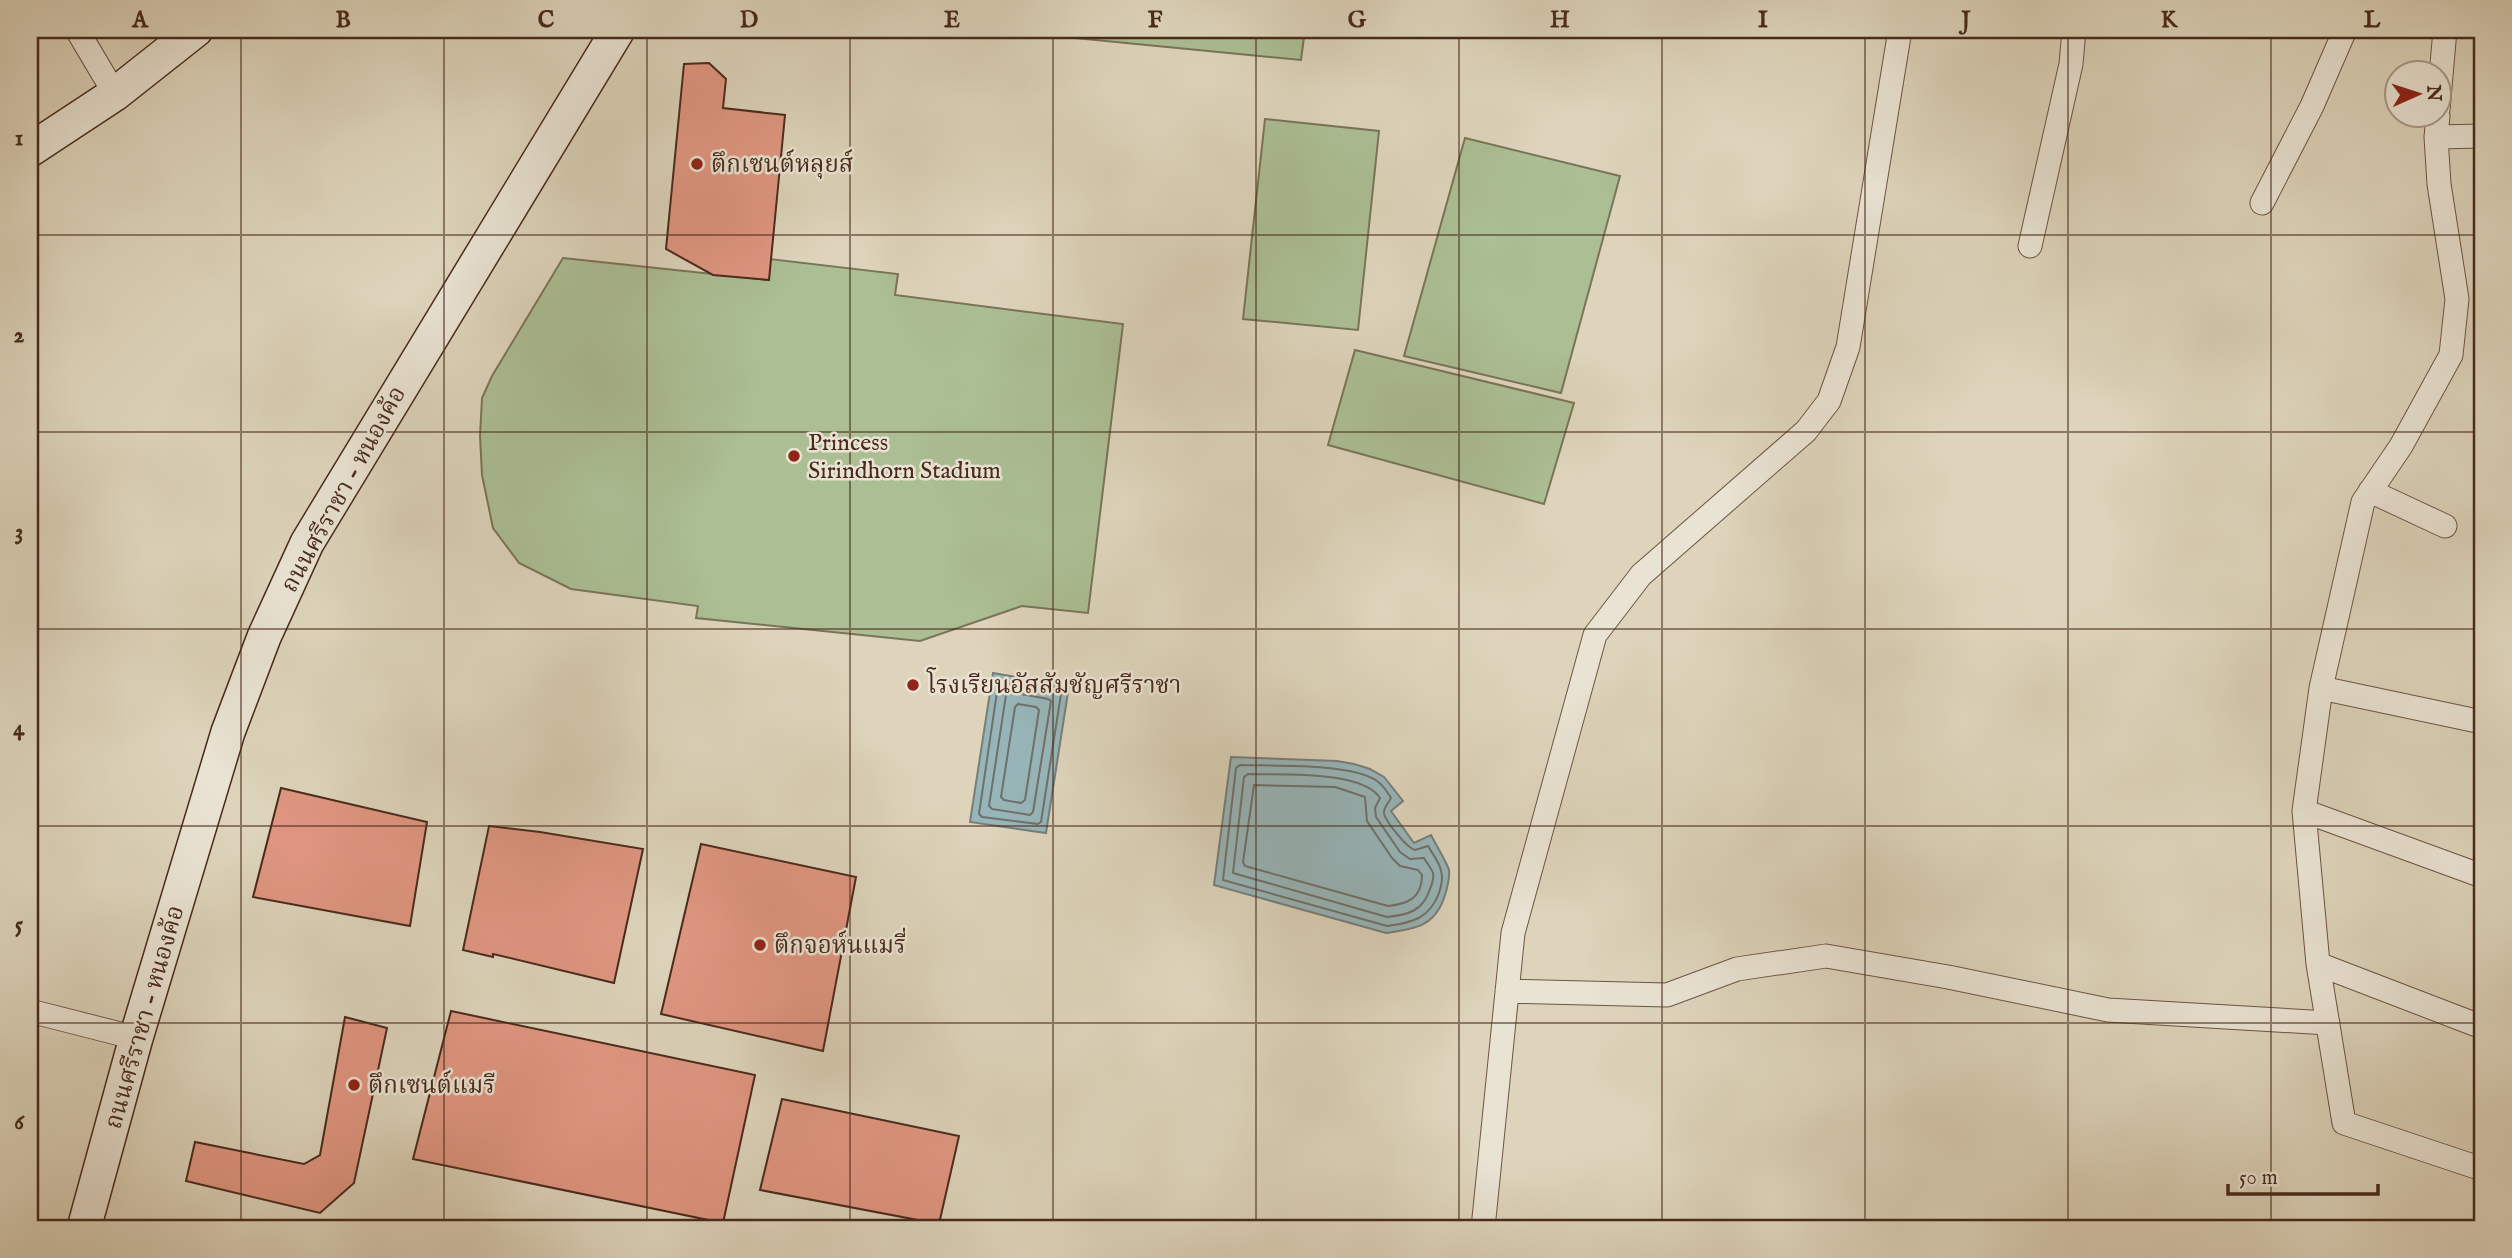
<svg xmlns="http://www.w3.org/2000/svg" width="2512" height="1258" font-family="'IM FELL English','Noto Serif Thai',serif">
	<rect width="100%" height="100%" fill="#ddd4bb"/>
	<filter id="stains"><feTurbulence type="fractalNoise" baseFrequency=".00286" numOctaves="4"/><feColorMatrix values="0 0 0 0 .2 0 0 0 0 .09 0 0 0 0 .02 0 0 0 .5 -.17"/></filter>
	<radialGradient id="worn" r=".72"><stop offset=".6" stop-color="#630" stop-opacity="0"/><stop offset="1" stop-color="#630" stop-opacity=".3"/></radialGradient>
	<path fill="#abbe94" stroke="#7a7458" stroke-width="2" d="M 994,30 L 1305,30 L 1301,60 Z
		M 1265,119 L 1379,131 L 1358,330 L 1243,319 Z
		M 1465,138 L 1620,176 L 1561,393 L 1404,356 Z
		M 563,258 L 768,280 L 770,259 L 898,274 L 895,295 L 1123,324 L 1088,613 L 1022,606 L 920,641 L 696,618 L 698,606 L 571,589 L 519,563 L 493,528 L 482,475 L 480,436 L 482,398 L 492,376 Z
		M 1355,350 L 1574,403 L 1544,504 L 1328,445 Z"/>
	<path fill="#97b6ba" stroke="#787e7b" stroke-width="2" d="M 993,673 L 1069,686 L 1046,833 L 970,822 Z
		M 1231,757 L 1337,761 L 1354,764 L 1370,769 L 1384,777 L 1403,801 L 1391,811 L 1414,843 L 1431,835 C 1435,843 1447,863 1449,870 C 1450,879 1447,889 1444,898 C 1434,927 1414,929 1386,933 L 1214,885 Z"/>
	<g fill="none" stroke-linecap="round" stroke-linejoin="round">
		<path stroke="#70706b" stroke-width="2" d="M 1002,682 L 1058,691 L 1061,694 L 1041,822 L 1038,824 L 982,817 L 979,814 L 998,685 Z
			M 1010,692 L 1048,699 L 1051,701 L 1033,812 L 1030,815 L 992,809 L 989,806 L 1006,695 Z
			M 1018,704 L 1036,707 L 1039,710 L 1025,800 L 1021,803 L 1004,800 L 1001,797 L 1015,707 Z
			M 1240,765 C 1273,766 1353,763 1377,781 C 1383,785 1388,793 1391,798 C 1389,803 1383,807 1384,814 C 1387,823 1407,848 1415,850 L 1428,846 C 1432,853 1440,863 1441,871 C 1443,877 1441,887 1439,893 C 1430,918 1412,923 1387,926 L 1223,880 L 1236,768 Z
			M 1248,774 C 1280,775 1362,770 1380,798 L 1375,808 L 1376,817 L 1400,852 L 1410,859 L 1424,858 C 1426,862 1431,868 1433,873 C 1434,877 1432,885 1430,889 C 1423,911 1408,915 1387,917 L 1233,873 L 1244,777 Z
			M 1254,785 L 1335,787 L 1365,797 L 1367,821 L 1392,858 L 1400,866 L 1418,870 L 1422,875 C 1422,898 1408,904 1388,906 L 1245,866 L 1243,862 Z"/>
	</g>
	<path fill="#e09681" stroke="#492a1c" stroke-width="2" d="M 709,63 L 726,79 L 723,108 L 785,115 L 769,280 L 713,275 L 666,249 L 684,64 Z
		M 281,788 L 427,822 L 410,926 L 253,897 Z
		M 489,826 L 540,832 L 643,849 L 614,983 L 493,954 L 493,957 L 463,950 Z
		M 701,844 L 856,877 L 823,1051 L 661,1014 Z
		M 451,1011 L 755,1075 L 723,1223 L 413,1159 Z
		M 345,1017 L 387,1028 L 354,1183 L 320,1213 L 186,1181 L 195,1142 L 304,1164 L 320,1155 Z
		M 782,1099 L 959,1136 L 939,1224 L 760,1190 Z"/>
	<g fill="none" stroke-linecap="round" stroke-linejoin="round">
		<g stroke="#6e5444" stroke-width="25">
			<path id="minor" d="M 77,30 L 115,94
				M 2438,110 L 2445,30
				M 2438,116 L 2436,137 L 2439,184 L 2457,299 L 2451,355 L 2401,446 L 2363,502 L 2321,688 L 2304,811 L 2318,964 L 2344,1123 L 2482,1169
				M 2436,137 L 2482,136
				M 2262,203 L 2312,106 L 2345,30
				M 2030,246 L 2071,64 L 2074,30
				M 2370,491 L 2445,526
				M 2321,688 L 2482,722
				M 2304,811 L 2482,876
				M 2318,964 L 2482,1027
				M 1507,991 L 1667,995 L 1737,969 L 1826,956 L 1948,977 L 2108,1010 L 2328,1023
				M 30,1011 L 136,1038
				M 1483,1228 L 1513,933 L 1595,635 L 1641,575 L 1806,431 L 1829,401 L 1848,347 L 1900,30"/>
		</g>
		<g stroke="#492a1c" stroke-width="36">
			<path id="secondary" d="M 30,150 L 115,94 L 196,30
				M 84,1228 L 136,1038 L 228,732 L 264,637 L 307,543 L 618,30"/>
		</g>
		<use href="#minor" stroke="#e9e3d3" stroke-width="23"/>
		<use href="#secondary" stroke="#e9e3d3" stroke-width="33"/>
	</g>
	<path fill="none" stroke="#492a1c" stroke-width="2" stroke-opacity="0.55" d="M 241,30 L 241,1228M 444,30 L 444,1228M 647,30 L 647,1228M 850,30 L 850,1228M 1053,30 L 1053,1228M 1256,30 L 1256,1228M 1459,30 L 1459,1228M 1662,30 L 1662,1228M 1865,30 L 1865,1228M 2068,30 L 2068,1228M 2271,30 L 2271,1228M 30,235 L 2482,235M 30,432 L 2482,432M 30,629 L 2482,629M 30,826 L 2482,826M 30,1023 L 2482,1023"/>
	<g fill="#8f2418" stroke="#e9e3d3" stroke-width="2.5">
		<circle cx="697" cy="164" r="7"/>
		<circle cx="794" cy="456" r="7"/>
		<circle cx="913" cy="685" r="7"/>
		<circle cx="760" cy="945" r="7"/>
		<circle cx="354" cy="1085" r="7"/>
	</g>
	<g text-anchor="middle" stroke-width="5" stroke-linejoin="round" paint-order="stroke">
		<g font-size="24" fill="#492a1c" stroke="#e9e3d3" text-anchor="start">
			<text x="711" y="172">ตึกเซนต์หลุยส์</text>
			<text x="808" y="450">Princess<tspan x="808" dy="28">Sirindhorn Stadium</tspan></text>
			<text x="927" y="693">โรงเรียนอัสสัมชัญศรีราชา</text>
			<text x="774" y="953">ตึกจอห์นแมรี่</text>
			<text x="368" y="1093">ตึกเซนต์แมรี</text>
		</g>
		<g font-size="24" fill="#492a1c" stroke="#e9e3d3">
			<text transform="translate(343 489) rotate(-61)" y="8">ถนนศรีราชา - หนองค้อ</text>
			<text transform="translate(144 1017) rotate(-74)" y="8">ถนนศรีราชา - หนองค้อ</text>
		</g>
	</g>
	<rect width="2512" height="1258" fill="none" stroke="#ddd4bb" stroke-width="77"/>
	<g transform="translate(2418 94) rotate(87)"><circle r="33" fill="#e9e3d3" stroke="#a9998a" stroke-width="2"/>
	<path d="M0-5L12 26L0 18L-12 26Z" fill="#8f2418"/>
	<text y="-10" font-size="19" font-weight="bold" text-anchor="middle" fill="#492a1c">N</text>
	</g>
	<path d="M2228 1184v10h150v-10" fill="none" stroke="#492a1c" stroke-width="3.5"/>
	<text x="2239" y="1184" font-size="21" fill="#492a1c" stroke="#e9e3d3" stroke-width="5" paint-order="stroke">50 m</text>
	<rect x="38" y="38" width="2436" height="1182" fill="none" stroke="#492a1c" stroke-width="2.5"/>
	<g font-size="23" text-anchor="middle" font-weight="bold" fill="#492a1c">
		<text x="140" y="27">A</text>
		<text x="343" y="27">B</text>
		<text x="546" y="27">C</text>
		<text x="749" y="27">D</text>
		<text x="952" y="27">E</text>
		<text x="1155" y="27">F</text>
		<text x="1357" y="27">G</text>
		<text x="1560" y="27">H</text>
		<text x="1763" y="27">I</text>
		<text x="1966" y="27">J</text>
		<text x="2169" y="27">K</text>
		<text x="2372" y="27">L</text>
		<text x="19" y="145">1</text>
		<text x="19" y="342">2</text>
		<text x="19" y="539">3</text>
		<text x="19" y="735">4</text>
		<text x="19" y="932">5</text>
		<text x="19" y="1129">6</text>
	</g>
	<rect width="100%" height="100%" filter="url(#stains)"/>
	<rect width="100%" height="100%" fill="url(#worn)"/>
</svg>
